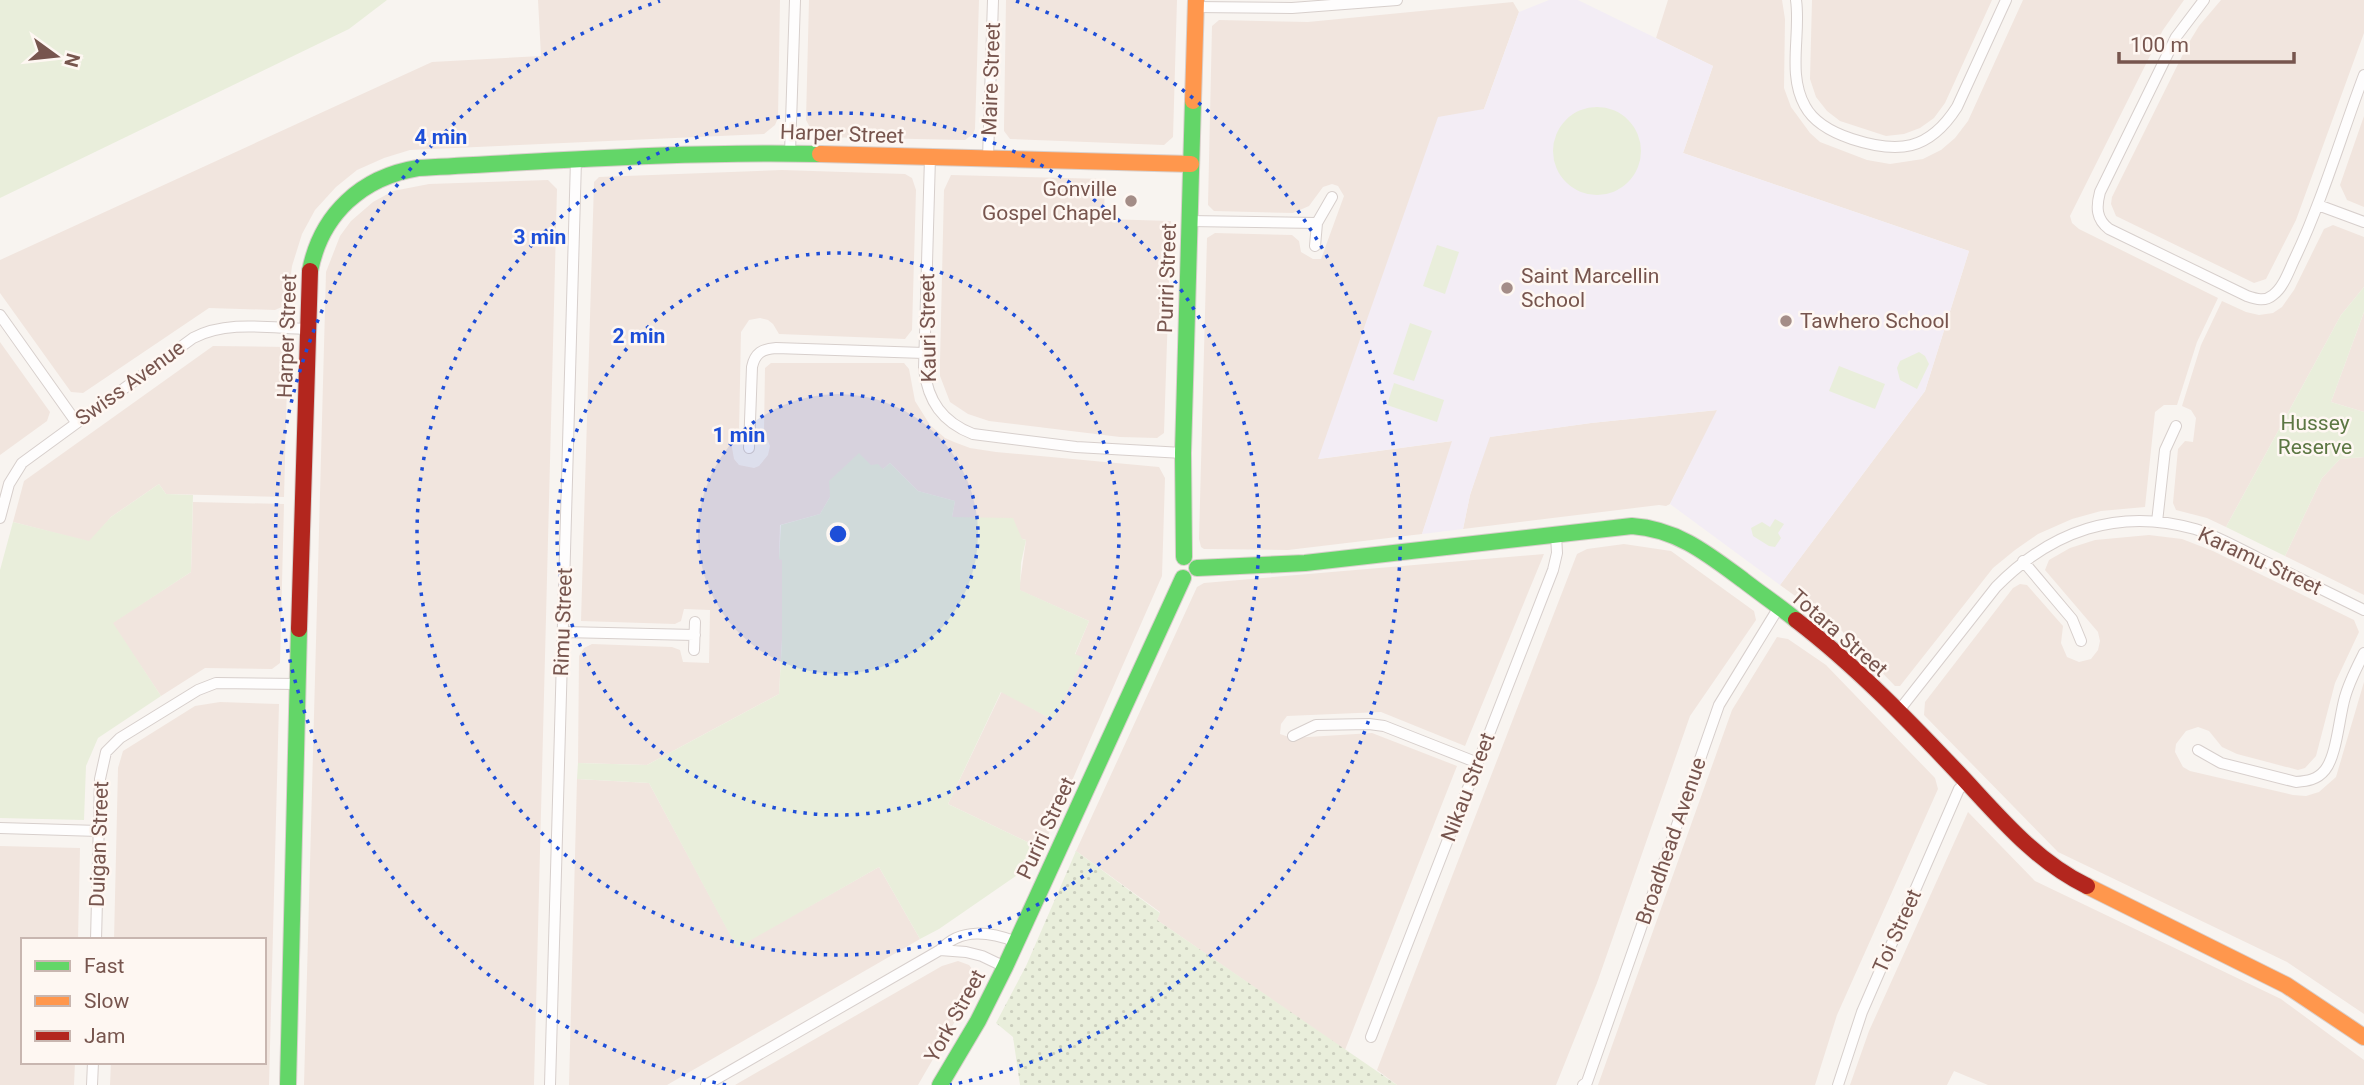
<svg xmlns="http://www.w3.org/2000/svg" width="2364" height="1085" font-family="Roboto,sans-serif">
	<defs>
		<pattern id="grass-dots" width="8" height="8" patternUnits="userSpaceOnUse" patternTransform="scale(1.75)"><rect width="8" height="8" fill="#e9eedb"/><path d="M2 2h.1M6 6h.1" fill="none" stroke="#cbcebe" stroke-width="1.8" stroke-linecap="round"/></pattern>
	</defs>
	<rect width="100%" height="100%" fill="#f8f4f0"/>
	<path fill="#f1e5de" d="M 538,0 L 780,0 L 778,118 L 775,125 L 764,134 L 410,150 L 384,158 L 357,170 L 336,187 L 315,210 L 302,234 L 292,266 L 288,297 L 284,306 L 275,310 L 209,308 L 83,393 L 71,392 L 0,293 L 0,260 L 432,62 L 541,56 Z
		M 809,0 L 979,0 L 975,129 L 973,134 L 965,140 L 819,137 L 813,133 L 806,120 Z
		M 1006,0 L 1177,0 L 1173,137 L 1164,145 L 1010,139 L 1004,131 L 1004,126 Z
		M 1668,0 L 1782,0 L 1785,19 L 1784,88 L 1791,107 L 1810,133 L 1820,142 L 1867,160 L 1890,164 L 1923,159 L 1941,150 L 1955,138 L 1968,121 L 2023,0 L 2184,0 L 2163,30 L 2070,216 L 2072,223 L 2079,229 L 2218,298 L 2197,342 L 2177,405 L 2164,405 L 2155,412 L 2145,507 L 2101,511 L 2072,519 L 2038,534 L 2015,550 L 1993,568 L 1900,686 L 1895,686 L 1838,627 L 1780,585 L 1925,391 L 1969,251 L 1683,153 L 1713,66 L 1656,38 Z
		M 1812,0 L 1992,0 L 1945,103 L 1934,118 L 1920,128 L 1904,134 L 1886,136 L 1840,121 L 1827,111 L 1816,97 L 1810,79 Z
		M 2221,0 L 2364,0 L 2364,33 L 2296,220 L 2266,279 L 2254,283 L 2116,216 L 2111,204 L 2112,197 L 2188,44 L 2199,26 Z
		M 1513,2 L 1519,12 L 1484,109 L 1319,459 L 1453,441 L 1422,534 L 1288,550 L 1204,549 L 1201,547 L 1199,539 L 1207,238 L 1215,233 L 1292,235 L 1299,241 L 1301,252 L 1313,259 L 1321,259 L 1344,196 L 1338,186 L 1332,184 L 1323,187 L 1309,206 L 1293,213 L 1214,211 L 1208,205 L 1212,26 L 1219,20 L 1308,22 Z
		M 2364,116 L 2364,207 L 2347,200 L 2340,185 Z
		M 782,170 L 905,174 L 912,178 L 916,190 L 912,330 L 905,339 L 779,334 L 773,324 L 768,320 L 760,318 L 749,320 L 741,332 L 739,432 L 731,442 L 734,459 L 739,465 L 754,468 L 759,466 L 768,455 L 770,446 L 764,431 L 765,368 L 771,363 L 904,363 L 909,369 L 915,401 L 930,425 L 945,438 L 954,442 L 970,448 L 996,452 L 1159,467 L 1165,478 L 1162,576 L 1042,849 L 948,804 L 1002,691 L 1053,720 L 1083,658 L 1075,655 L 1089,621 L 1019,590 L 1026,540 L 952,517 L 955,501 L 918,491 L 890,463 L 883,469 L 830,497 L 820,514 L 780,525 L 779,558 L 782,559 L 783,621 L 779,694 L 647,765 L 578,763 L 579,656 L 584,648 L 592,644 L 672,647 L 680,650 L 683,662 L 709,663 L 710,610 L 684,609 L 681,621 L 675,624 L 581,621 L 594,182 L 599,177 Z
		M 951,175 L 1105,179 L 1104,219 L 1171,221 L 1164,433 L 1157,438 L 1120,437 L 989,421 L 968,414 L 950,402 L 940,376 L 940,361 L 944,190 Z
		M 548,180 L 557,189 L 534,1085 L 304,1085 L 326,272 L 340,236 L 351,221 L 373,202 L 393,191 L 429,184 Z
		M 2333,225 L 2364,237 L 2364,287 L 2341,315 L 2226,527 L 2207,518 L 2176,510 L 2173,503 L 2178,449 L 2185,441 L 2193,442 L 2196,418 L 2191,410 L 2182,406 L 2201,345 L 2222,301 L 2246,312 L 2259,315 L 2273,313 L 2282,307 L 2294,290 L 2324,229 Z
		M 2364,312 L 2364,412 L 2331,402 Z
		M 0,342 L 50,412 L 47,421 L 0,455 Z
		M 213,346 L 288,347 L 284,497 L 166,494 L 159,484 L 111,517 L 90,542 L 13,522 L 24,481 Z
		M 1718,410 L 1670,504 L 1666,506 L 1659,505 L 1463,529 L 1470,495 L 1489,437 L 1591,423 Z
		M 2364,457 L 2364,595 L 2285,556 L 2322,478 L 2340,459 Z
		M 193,502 L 284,504 L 280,663 L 272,669 L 205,668 L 161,696 L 112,623 L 191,572 Z
		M 2149,535 L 2182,539 L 2213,551 L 2354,620 L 2359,632 L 2335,683 L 2316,756 L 2305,768 L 2298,770 L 2237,754 L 2222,747 L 2209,731 L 2198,727 L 2186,731 L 2176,744 L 2175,752 L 2183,767 L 2190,771 L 2293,795 L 2306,796 L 2319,792 L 2336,777 L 2364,682 L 2364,1014 L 2287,962 L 2058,852 L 1924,715 L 1925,702 L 2013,588 L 2020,584 L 2027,585 L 2063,626 L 2061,643 L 2067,657 L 2079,662 L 2091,659 L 2098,650 L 2100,641 L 2098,632 L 2045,570 L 2049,560 L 2070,548 L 2095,540 Z
		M 1624,544 L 1671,551 L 1754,611 L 1756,620 L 1690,716 L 1597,983 L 1556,1085 L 1397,1085 L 1377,1070 L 1577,554 L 1587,549 Z
		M 1544,554 L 1465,746 L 1381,712 L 1287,716 L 1281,724 L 1280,734 L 1292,738 L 1372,733 L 1457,766 L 1345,1050 L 1157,920 L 1160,912 L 1076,851 L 1197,587 L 1204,583 Z
		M 1777,637 L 1788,639 L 1826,665 L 1935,778 L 1938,789 L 1837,1015 L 1815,1085 L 1598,1085 L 1732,710 Z
		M 220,702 L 279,704 L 269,1085 L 110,1085 L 111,1062 L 264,1062 L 264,940 L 114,940 L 118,768 L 123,751 L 195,706 Z
		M 577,779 L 649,783 L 737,947 L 879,867 L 920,939 L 667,1085 L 569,1085 Z
		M 1968,812 L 2035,881 L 2281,999 L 2364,1060 L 2364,1085 L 1988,1085 L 1954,1071 L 1947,1085 L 1850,1085 L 1869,1031 Z
		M 0,846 L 80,848 L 78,940 L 23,940 L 23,1062 L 75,1062 L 74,1085 L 0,1085 Z
		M 958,961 L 969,965 L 973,970 L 976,985 L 918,1085 L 735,1085 L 942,966 Z"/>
	<path fill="#f3edf5" d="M 1549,0 L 1578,0 L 1713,66 L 1683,153 L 1969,251 L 1925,391 L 1780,585 L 1670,504 L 1717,410 L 1591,423 L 1490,437 L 1470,495 L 1463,529 L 1422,534 L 1452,441 L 1318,459 L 1438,117 L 1484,109 L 1519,12 Z"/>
	<path fill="url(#grass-dots)" d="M 1076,851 L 1160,913 L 1157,920 L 1397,1085 L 1020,1085 L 1013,1037 L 996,1023 L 1026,966 Z"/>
	<path fill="#e9eedb" d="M 0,0 L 387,0 L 349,29 L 0,198 Z
		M1553 151a44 44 0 1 1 88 0a44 44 0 1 1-88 0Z
		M 1437,245 L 1459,252 L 1445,294 L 1423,286 Z
		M 2364,287 L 2364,312 L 2331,402 L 2364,412 L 2364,457 L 2340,459 L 2322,478 L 2285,556 L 2226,527 L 2341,315 Z
		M 1410,323 L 1432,331 L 1414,381 L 1393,374 Z
		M 1919,352 L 1925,356 L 1929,364 L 1917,389 L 1900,380 L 1897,368 L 1900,361 Z
		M 1839,366 L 1885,384 L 1875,409 L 1829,391 Z
		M 1394,383 L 1444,400 L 1437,422 L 1387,405 Z
		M 859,453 L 871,465 L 878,464 L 883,469 L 890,463 L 918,491 L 955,501 L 952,517 L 1013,518 L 1022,539 L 1026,540 L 1021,563 L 1020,590 L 1089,621 L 1075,654 L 1084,658 L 1053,720 L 1001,692 L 948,804 L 1042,849 L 1036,862 L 939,929 L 920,939 L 879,867 L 737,948 L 649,783 L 577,779 L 578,763 L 647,765 L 779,694 L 782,641 L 782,560 L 779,559 L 781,525 L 820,514 L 830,497 L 829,481 Z
		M 159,484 L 166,494 L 193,495 L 191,572 L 113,623 L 161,696 L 98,738 L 86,766 L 84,820 L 0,818 L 0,570 L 13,522 L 89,541 L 111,517 Z
		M 1775,519 L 1784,524 L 1778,533 L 1781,538 L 1775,547 L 1769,546 L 1753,536 L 1751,528 L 1762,522 L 1770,527 Z"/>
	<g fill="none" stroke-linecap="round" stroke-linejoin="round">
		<g stroke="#d7cfcc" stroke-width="12">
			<path id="street" d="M 1796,0 C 1801,34 1787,74 1805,106 C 1814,123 1834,133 1852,139 C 1898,154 1929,151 1957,107 L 2006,0
				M 2204,0 L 2176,37 L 2100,192 C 2096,207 2096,219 2109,229 L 2247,296 C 2256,299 2265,302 2273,295 C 2284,287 2289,270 2295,258 C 2323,199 2341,136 2364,75
				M 1195,7 L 1292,8 L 1397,0
				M 790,153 L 795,0
				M 930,157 L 924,369 C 928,401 942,422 973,434 L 1076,447 L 1183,453
				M 988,158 L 993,0
				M 2318,205 L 2364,222
				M 1189,221 L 1317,223
				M 1315,246 L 1317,223 L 1332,197
				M 0,315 L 76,422
				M 749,448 L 752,367 C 755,353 762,349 776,348 L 924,353
				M 0,518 L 9,484 L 22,463 L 193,338 C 227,320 269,328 306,329
				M 2157,522 L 2165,450 L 2176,426
				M 2023,561 L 2072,619 L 2081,641
				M 563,632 L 695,635
				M 694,650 L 695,622
				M 1897,713 L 1996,587 C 2051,531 2118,507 2195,529 C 2217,536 2238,548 2258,558 C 2294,576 2329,593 2364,610
				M 1293,736 L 1316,725 L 1369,724 L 1384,726 L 1478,763
				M 2198,750 L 2221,763 L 2296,782 C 2307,781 2317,780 2325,770 C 2337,755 2339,717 2345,697 C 2349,682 2357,667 2364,653
				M 0,828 L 99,831
				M 96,940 L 100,779 L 106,752 L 120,738 L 198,690 L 216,683 L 298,684
				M 940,950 L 966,952 L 982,956 L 1005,967
				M 1371,1037 L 1553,570 L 1557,553 L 1556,535
				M 92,1085 L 93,1062
				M 550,1085 L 576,160
				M 706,1085 L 940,950 C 961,927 990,932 1017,942
				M 1583,1085 L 1587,1082 L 1719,705 L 1779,607
				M 1838,1085 L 1862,1012 L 1959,789 L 1967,782"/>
		</g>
		<g stroke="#d8cfcb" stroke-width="18">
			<path id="fast" d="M 310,271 C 321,214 362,177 418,168 C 551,161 686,151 820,154
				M 1184,557 L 1183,453 L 1193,101
				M 1197,568 L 1305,563 L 1632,526 C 1677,529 1708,554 1743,580 C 1761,594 1779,606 1796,620
				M 288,1085 L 299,629
				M 940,1085 L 978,1021 L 1005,967 L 1183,578"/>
		</g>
		<g stroke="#d8cfcb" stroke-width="18">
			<path id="slow" d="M 1193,101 L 1196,0
				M 820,154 L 1191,164
				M 2087,886 L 2286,985 L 2364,1037"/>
		</g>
		<g stroke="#d8cfcb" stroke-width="18">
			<path id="jam" d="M 1796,620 C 1856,666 1911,723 1963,778 C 2001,819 2036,861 2087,886
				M 299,629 L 310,271"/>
		</g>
		<use href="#street" stroke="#fefdfd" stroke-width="10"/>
		<use href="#fast" stroke="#63d668" stroke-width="16"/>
		<use href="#slow" stroke="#ff974d" stroke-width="16"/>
		<use href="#jam" stroke="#b3261e" stroke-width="16"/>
	</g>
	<circle cx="838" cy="534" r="140" fill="#1d4ed8" fill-opacity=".12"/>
	<g fill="none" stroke="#1d4ed8" stroke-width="3.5" stroke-dasharray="3.5 7">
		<circle cx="838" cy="534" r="140"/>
		<circle cx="838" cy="534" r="281"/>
		<circle cx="838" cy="534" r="421"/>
		<path d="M726 1085A562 562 0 0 1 660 1M1016 1A562 562 0 0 1 950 1085"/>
	</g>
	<g fill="#a48d87" stroke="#fef7f2" stroke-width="2.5">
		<circle cx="1131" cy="201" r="7"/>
		<circle cx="1507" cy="288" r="7"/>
		<circle cx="1786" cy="321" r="7"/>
	</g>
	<g text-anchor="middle" stroke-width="5" stroke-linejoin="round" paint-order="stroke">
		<g font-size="21" fill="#77554e" stroke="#fef7f2">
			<text transform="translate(991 79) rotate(-88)" y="7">Maire Street</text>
			<text transform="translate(842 134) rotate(2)" y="7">Harper Street</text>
			<text transform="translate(1167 278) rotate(-88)" y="7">Puriri Street</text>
			<text transform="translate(928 328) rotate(-91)" y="7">Kauri Street</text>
			<text transform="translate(287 336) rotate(-88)" y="7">Harper Street</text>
			<text transform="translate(130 383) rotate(-36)" y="7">Swiss Avenue</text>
			<text transform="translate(2260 561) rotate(25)" y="7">Karamu Street</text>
			<text transform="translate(563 622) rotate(-88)" y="7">Rimu Street</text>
			<text transform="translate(1839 633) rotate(41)" y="7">Totara Street</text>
			<text transform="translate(1468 787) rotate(-69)" y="7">Nikau Street</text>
			<text transform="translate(1046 828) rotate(-65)" y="7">Puriri Street</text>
			<text transform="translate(1671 841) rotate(-71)" y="7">Broadhead Avenue</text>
			<text transform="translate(99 844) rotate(-88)" y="7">Duigan Street</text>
			<text transform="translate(1897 931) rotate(-66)" y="7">Toi Street</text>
			<text transform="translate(955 1016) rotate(-61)" y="7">York Street</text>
		</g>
		<g font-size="21" fill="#77554e" stroke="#fef7f2" text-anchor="start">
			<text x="1117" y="196" text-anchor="end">Gonville<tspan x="1117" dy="24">Gospel Chapel</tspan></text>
			<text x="1521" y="283">Saint Marcellin<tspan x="1521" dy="24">School</tspan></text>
			<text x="1800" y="328">Tawhero School</text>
		</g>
		<g font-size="21" fill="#5c7743" stroke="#fef7f2">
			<text x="2315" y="430">Hussey<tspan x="2315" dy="24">Reserve</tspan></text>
		</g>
	</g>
	<circle cx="838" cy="534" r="10" fill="#1d4ed8" stroke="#fef7f2" stroke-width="3.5"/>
	<g font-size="21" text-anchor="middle" font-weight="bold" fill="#1d4ed8" stroke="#fef7f2" stroke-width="5" stroke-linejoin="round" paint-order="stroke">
		<text x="441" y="144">4 min</text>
		<text x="540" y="244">3 min</text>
		<text x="639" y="343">2 min</text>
		<text x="739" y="442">1 min</text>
	</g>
	<rect x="21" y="938" width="245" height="126" fill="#fef7f2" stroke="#c8b6b0" stroke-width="2"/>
	<rect x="35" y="961" width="35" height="10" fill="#63d668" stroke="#c8b6b0" stroke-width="2"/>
	<text x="84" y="973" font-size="21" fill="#77554e">Fast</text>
	<rect x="35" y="996" width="35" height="10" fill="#ff974d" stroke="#c8b6b0" stroke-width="2"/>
	<text x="84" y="1008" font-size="21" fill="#77554e">Slow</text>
	<rect x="35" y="1031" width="35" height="10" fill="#b3261e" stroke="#c8b6b0" stroke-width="2"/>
	<text x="84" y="1043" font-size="21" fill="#77554e">Jam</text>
	<g transform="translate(56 56) rotate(105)" stroke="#fef7f2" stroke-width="5" paint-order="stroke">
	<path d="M0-5L12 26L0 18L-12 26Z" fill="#77554e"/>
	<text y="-10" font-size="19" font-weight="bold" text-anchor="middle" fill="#77554e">N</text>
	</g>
	<path d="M2119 52v10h175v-10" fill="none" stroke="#77554e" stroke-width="3.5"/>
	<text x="2130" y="52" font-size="21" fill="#77554e" stroke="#fef7f2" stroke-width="5" paint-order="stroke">100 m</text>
</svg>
